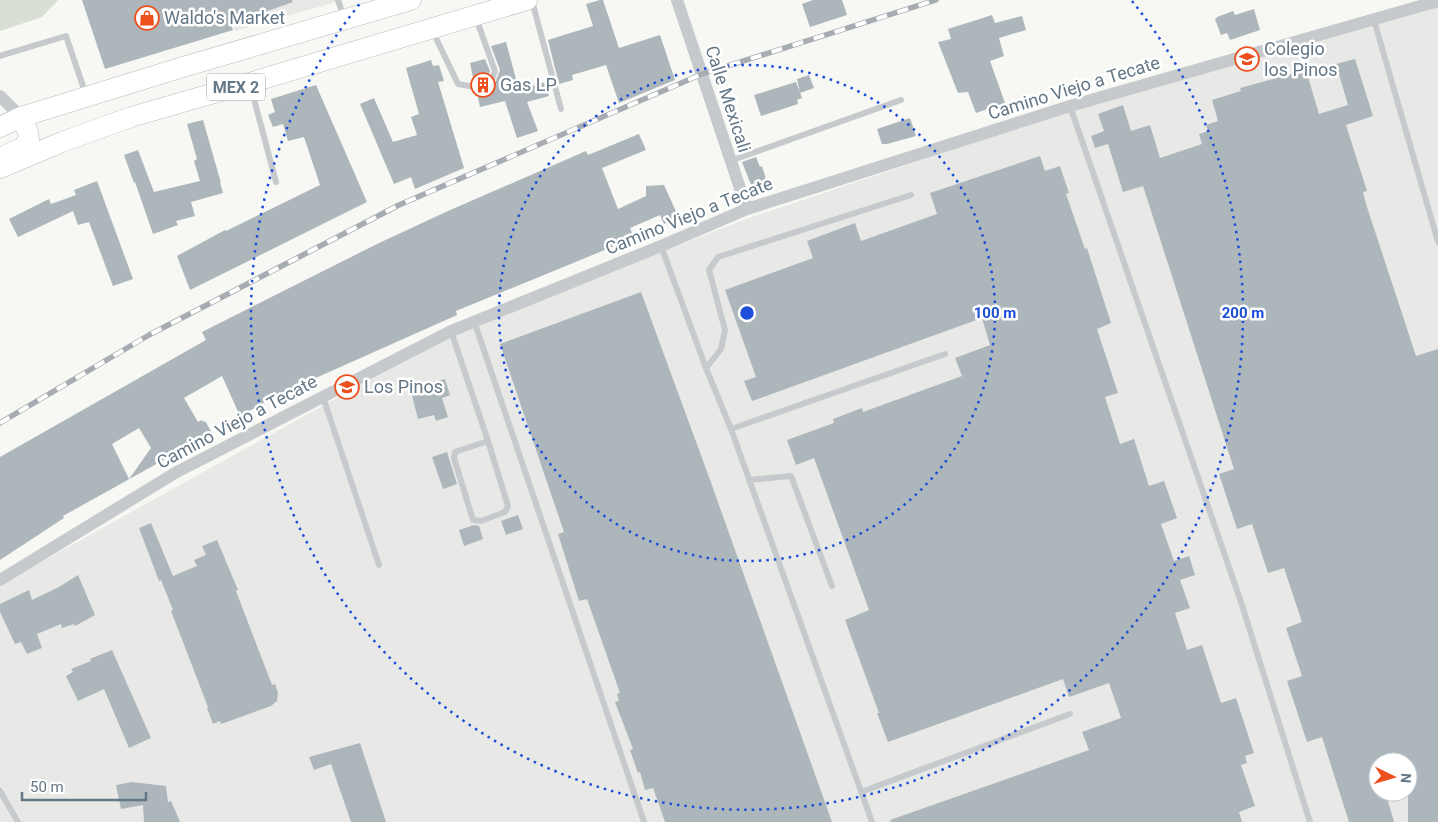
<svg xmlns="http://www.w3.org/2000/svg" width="1438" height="822" font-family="Roboto,sans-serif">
	<rect width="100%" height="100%" fill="#f7f7f3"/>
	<path fill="#e8e9e7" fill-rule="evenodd" d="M 226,0 L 343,0 L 235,31 Z
		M 1438,4 L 1438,822 L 0,822 L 0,585 L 459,330 L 746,219 L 1071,110 ZM 1378,762 L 1408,762 L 1408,792 L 1378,792 Z"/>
	<path fill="#d8dfd4" d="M 0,0 L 58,0 L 42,17 L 0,31 Z"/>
	<path fill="#adb6bb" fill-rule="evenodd" d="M 82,0 L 292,0 L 293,2 L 231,24 L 233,30 L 105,69 Z
		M 600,0 L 603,0 L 619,48 L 660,35 L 675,80 L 619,103 L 606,65 L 572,75 L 573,80 L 559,84 L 548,40 L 593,26 L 586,4 Z
		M 813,0 L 842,0 L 847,15 L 810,27 L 802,4 Z
		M 1254,9 L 1260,30 L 1230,40 L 1227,33 L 1221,35 L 1215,19 L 1217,18 L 1217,17 L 1233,11 L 1235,15 Z
		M 992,15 L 995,23 L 1022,16 L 1026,30 L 999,38 L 1004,56 L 990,61 L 1005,103 L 976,113 L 968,92 L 958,93 L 938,42 L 951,39 L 948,29 Z
		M 506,42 L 519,90 L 545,82 L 549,96 L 527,102 L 538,131 L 517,138 L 505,101 L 480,107 L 477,92 L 479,90 L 480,86 L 478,83 L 474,82 L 470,63 L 485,59 L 490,71 L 486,83 L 489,86 L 494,86 L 500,70 L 491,46 Z
		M 1355,59 L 1373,116 L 1346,125 L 1367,191 L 1363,192 L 1367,207 L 1416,356 L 1438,349 L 1438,822 L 1408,822 L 1408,762 L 1378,762 L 1378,797 L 1386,794 L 1394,822 L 1349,822 L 1322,737 L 1307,742 L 1287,681 L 1302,676 L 1286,628 L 1302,622 L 1284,568 L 1268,573 L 1252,524 L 1237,529 L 1219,474 L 1234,469 L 1143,186 L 1123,192 L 1108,144 L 1095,148 L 1091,136 L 1104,131 L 1098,114 L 1123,105 L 1131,131 L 1150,125 L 1160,158 L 1202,144 L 1199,134 L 1208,131 L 1206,125 L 1218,121 L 1212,100 L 1241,91 L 1240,88 L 1306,70 L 1319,114 L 1348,105 L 1336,64 Z
		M 431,60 L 433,66 L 439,65 L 444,81 L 438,82 L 464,168 L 415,189 L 411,177 L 394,184 L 360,104 L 374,98 L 393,142 L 417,135 L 411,117 L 419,114 L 406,68 Z
		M 809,75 L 814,88 L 800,93 L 797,79 Z
		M 796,82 L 802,98 L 797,100 L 798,104 L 761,116 L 754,95 Z
		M 316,85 L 367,202 L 190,290 L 177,256 L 225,230 L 226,231 L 320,185 L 304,137 L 288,141 L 283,124 L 273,127 L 268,115 L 275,112 L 271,99 Z
		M 910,118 L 916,136 L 887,144 L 882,144 L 877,129 Z
		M 203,120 L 221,183 L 220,183 L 223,193 L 191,202 L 195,216 L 176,221 L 178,225 L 153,234 L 135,182 L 134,183 L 124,155 L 138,150 L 154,192 L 200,181 L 194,161 L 197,159 L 187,124 Z
		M 639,134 L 646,150 L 602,168 L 618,209 L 646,196 L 646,186 L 664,185 L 679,218 L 664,224 L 660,215 L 630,228 L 634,238 L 456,311 L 457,315 L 282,393 L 240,416 L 222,376 L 184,398 L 198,422 L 202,420 L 203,422 L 205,421 L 212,433 L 63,516 L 64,518 L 0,560 L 0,457 L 206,340 L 202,332 L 377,244 L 448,211 L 586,151 L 588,155 ZM 139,428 L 151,448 L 129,479 L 112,444 Z
		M 1040,156 L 1045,171 L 1060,166 L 1069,193 L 1066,194 L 1085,249 L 1087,248 L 1111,323 L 1097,329 L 1118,393 L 1105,397 L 1120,444 L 1134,439 L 1149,486 L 1164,481 L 1177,518 L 1161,524 L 1174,561 L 1189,556 L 1195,575 L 1180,580 L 1190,608 L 1175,613 L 1187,650 L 1202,645 L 1221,703 L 1236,698 L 1254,753 L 1245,756 L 1247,763 L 1241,765 L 1255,806 L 1239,812 L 1242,822 L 891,822 L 890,820 L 1089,750 L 1082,732 L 1121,718 L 1109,683 L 1069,697 L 1063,679 L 888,742 L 877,713 L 879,713 L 845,620 L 869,610 L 814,458 L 796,465 L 787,440 L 834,423 L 833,419 L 862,408 L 863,412 L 962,376 L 955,358 L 990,345 L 982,318 L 752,401 L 744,381 L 756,377 L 725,290 L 813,258 L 807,241 L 855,223 L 861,241 L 937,214 L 930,193 Z
		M 756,157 L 760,167 L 762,166 L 768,186 L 753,190 L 742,162 Z
		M 97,181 L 133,279 L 113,286 L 89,222 L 78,225 L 73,211 L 18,237 L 9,219 L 49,199 L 51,204 L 76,195 L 74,190 Z
		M 641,292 L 709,477 L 832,822 L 665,822 L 653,788 L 645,790 L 640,772 L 638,773 L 630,750 L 633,749 L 615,702 L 619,701 L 617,694 L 620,693 L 587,599 L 579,601 L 558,534 L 564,532 L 500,344 Z
		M 445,379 L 450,395 L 442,398 L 448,417 L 436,421 L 434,415 L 418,419 L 410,388 Z
		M 447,452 L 457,484 L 443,489 L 432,457 Z
		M 518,515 L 523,529 L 506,535 L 501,521 Z
		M 151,523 L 173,576 L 197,566 L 194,560 L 206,555 L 202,546 L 217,540 L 238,590 L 236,591 L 272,685 L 275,684 L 278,693 L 277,701 L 271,706 L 221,724 L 220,721 L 213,724 L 207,708 L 208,707 L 171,611 L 173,610 L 161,580 L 159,581 L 139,528 Z
		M 474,525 L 479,526 L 483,539 L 464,546 L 459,530 Z
		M 78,575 L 95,615 L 75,626 L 74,624 L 62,628 L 61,624 L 37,634 L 42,648 L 27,654 L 21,642 L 15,644 L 0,612 L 0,604 L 29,590 L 32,600 L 59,587 Z
		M 112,650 L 151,738 L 129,748 L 104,689 L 78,701 L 66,676 L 73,672 L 71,669 L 91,661 L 90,659 Z
		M 360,743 L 386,822 L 351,822 L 331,764 L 314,770 L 309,757 Z
		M 132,782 L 166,786 L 168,802 L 171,801 L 180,822 L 144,822 L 143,805 L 121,809 L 116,785 Z"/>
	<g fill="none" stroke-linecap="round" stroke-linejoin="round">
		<g stroke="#b7bbbf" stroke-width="21">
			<path id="primary" d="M 0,127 L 21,117 L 183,67 L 411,0
				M 6,155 L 22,148 L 29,140 L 28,132 L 21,117
				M 0,168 L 62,142 L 131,117 L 249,83 L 527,0"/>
		</g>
		<path stroke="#c6cacd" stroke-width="6" d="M 338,0 L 344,18
			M 532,1 L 561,109
			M 476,18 L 495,71 L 491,82
			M 1374,20 L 1438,242
			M 433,32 L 458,84 L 475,87
			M 0,56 L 66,36 L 86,95
			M 250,84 L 276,182
			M 1070,106 L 1241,602 L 1310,822
			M 730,161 L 901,100
			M 661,246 L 706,368 L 731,429 L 872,822
			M 474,321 L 644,822
			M 451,331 L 488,441 L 508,506 L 505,512 L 481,521 L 473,520 L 454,458 L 455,452 L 488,441
			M 706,368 L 721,349 L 725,330 L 709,270 L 718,257 L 911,195
			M 323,397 L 379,565
			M 731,429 L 945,354
			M 749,480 L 791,476 L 832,586
			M 0,791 L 18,822
			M 861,792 L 1070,714"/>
		<path stroke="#c6cacd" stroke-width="12" d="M 677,0 L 747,209
			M 0,96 L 21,117
			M 0,580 L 175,473 L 451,331 L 661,246 L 747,209 L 1070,106 L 1438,1"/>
		<use href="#primary" stroke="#fff" stroke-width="20"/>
		<g stroke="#a6acb2" stroke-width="5.5">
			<path id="rail" d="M 0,423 L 149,335 L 399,205 L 702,74 L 936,0"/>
		</g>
		<use href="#rail" stroke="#fff" stroke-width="4" stroke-dasharray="11" stroke-linecap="butt"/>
	</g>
	<g fill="none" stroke="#1d4ed8" stroke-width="2.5" stroke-dasharray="2.5 5">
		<circle cx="747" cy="313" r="248"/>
		<path d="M1132 1A496 496 0 1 1 362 1"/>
	</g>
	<defs>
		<g id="shop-ring" transform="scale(1.25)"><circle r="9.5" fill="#fff" stroke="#ed501d" stroke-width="1.5"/><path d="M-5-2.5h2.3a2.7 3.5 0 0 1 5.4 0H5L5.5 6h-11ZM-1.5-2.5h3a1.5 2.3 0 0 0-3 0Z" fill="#ed501d"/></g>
		<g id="school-ring" transform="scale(1.25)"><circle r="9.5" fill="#fff" stroke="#ed501d" stroke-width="1.5"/><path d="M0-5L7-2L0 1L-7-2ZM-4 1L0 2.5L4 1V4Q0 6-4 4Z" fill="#ed501d"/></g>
		<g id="building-ring" transform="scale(1.25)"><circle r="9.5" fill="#fff" stroke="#ed501d" stroke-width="1.5"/><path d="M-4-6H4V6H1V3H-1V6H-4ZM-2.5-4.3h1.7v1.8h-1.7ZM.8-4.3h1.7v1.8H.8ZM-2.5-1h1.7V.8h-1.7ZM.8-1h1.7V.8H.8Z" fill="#ed501d"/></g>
	</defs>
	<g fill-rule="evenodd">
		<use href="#shop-ring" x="147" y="18"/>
		<use href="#school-ring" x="1247" y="59"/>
		<use href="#building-ring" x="483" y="85"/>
		<use href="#school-ring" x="347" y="387"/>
	</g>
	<g text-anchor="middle" stroke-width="5" stroke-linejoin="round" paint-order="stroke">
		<rect fill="#fff" stroke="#92a0aa" stroke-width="1" x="207" y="73.5" width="58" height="27" rx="4"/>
		<g font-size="16" font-weight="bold" fill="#647786">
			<text x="236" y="93">MEX 2</text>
		</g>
		<g font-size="18" fill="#647786" stroke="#fff" text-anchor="start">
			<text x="164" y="24">Waldo's Market</text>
			<text x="1264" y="55">Colegio<tspan x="1264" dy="21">los Pinos</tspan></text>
			<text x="500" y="91">Gas LP</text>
			<text x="364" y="393">Los Pinos</text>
		</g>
		<g font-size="18" fill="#647786" stroke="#fff">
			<text transform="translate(1074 88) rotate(-17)" y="6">Camino Viejo a Tecate</text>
			<text transform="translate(728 99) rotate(72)" y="6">Calle Mexicali</text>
			<text transform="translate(689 216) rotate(-22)" y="6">Camino Viejo a Tecate</text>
			<text transform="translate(237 422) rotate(-28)" y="6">Camino Viejo a Tecate</text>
		</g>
	</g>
	<circle cx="747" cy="313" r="8" fill="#1d4ed8" stroke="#fff" stroke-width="2.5"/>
	<g font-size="15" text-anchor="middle" font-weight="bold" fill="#1d4ed8" stroke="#fff" stroke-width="5" stroke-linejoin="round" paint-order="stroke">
		<text x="995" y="318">100 m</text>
		<text x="1243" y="318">200 m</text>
	</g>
	<g transform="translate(1393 777) rotate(95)"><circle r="24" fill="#ffffff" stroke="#c1c9cf"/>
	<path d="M0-4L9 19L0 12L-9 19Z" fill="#ed501d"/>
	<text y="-8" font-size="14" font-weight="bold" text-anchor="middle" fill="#647786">N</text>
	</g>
	<path d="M22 792v8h124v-8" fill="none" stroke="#647786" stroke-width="2.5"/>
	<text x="30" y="792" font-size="15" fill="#647786" stroke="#ffffff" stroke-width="4" paint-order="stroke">50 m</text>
</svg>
